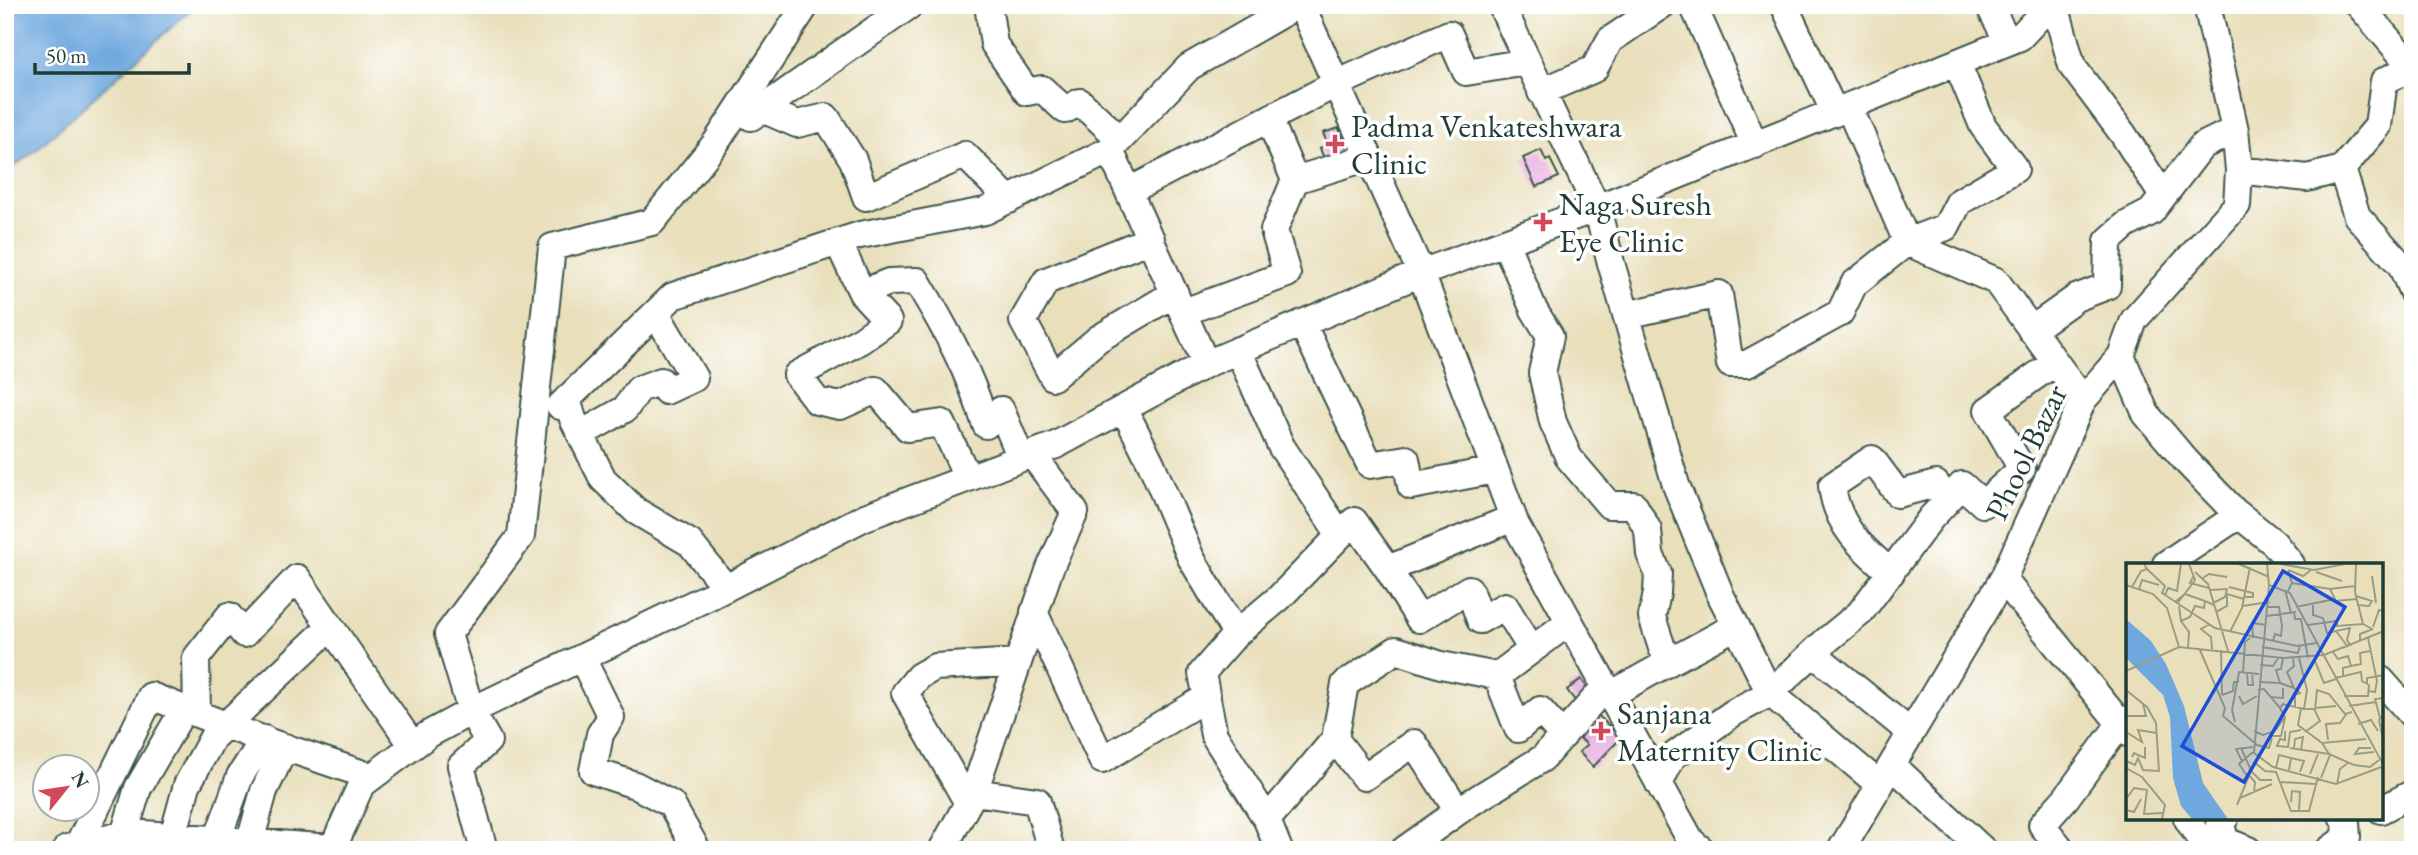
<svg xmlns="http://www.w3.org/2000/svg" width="2418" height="855" font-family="'EB Garamond',serif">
	<rect width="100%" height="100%" fill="#fff"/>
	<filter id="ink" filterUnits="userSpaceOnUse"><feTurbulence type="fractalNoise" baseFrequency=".0143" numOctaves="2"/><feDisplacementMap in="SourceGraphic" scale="14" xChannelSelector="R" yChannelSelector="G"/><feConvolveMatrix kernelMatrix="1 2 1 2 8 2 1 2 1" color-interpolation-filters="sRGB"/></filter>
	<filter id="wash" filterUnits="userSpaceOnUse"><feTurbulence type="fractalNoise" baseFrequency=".00686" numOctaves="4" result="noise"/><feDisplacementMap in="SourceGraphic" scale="28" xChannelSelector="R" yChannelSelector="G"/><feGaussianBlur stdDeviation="1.57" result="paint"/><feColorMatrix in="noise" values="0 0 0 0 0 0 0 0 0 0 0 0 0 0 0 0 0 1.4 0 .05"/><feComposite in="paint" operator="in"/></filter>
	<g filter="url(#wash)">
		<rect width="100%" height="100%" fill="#e9dfbb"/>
		<path fill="#6ea8de" stroke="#467289" stroke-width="2" d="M 5,5 L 196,5 L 37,149 L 5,174 Z"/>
		<g id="blocks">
			<path fill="#e5a7df" d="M 1339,128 L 1350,158 L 1327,167 L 1320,148 L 1328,145 L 1323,133 Z
				M 1541,150 L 1546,161 L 1550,159 L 1559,177 L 1536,187 L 1523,158 Z
				M 1581,679 L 1593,695 L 1579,706 L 1567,690 Z
				M 1592,709 L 1621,738 L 1593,767 L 1579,752 L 1587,745 L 1571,729 Z"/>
		</g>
	</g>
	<g filter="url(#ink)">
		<use href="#blocks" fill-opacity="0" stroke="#3d5548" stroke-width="2"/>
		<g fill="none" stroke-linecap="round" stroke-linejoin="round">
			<g stroke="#3d5548" stroke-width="30">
				<path id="minor" d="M 988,5 L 994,44 L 1027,92 L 1042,89 L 1065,110 L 1080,102 L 1120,139
					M 1301,5 L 1421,273 L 1516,525 L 1691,841 L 1702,850
					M 1501,5 L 1597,208 L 1611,263 L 1676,485 L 1721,596 L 1770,693 L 1880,785
					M 1693,5 L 1755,145
					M 1784,5 L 1835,113
					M 1989,5 L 2008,42
					M 2055,5 L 2072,66 L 2123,134 L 2163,196
					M 2359,5 L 2412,67
					M 1541,92 L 1594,69 L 1610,40 L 1662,5
					M 1849,107 L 1907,242 L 1996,281 L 2083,400
					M 762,109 L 797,124 L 826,117 L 853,160 L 866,197 L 965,155 L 1009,200
					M 751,117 L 910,5
					M 1269,119 L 1295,180 L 1369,157
					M 1110,150 L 1189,67 L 1297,5
					M 2342,169 L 2357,216 L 2401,265 L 2413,293
					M 2239,170 L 2307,178 L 2342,169 L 2378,126 L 2384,81 L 2413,67
					M 1129,191 L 1336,84 L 1449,34 L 1466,72 L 1527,62
					M 1151,239 L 1046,281 L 1023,321 L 1053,377 L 1098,339 L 1175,293
					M 838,242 L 862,293 L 889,282 L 917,281 C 946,329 969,371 986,425 L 1001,410 L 1021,458
					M 1505,242 L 1534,310 L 1550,336 L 1542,373 L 1553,422 L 1569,458 L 1609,505 L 1634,505 L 1648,530 L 1650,554 L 1658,573 L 1657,593 L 1652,617 L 1662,648 L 1673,660 L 1736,626
					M 862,293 L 888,321 L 861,340 L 797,375 L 817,401 L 840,406 L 876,390 L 908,428 L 942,423 L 968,478
					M 1184,312 L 1287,274 L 1274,230 L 1295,180
					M 1626,315 L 1719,294 L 1730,364 L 1747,364 L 1840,313 L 1854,284 L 1907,242 L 1946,227 L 1959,202 L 2015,169 L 1983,126 L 1957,63
					M 1302,323 L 1370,465 L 1406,459 L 1411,486 L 1495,470
					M 2031,330 L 2076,298 L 2107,286 L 2108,241 L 2126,225 L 2151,212 L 2202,146 L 2235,130
					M 1238,350 L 1281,446 L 1340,535
					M 2121,356 L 2146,414 L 2186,461 L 2234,511 L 2274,543 L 2291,564
					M 567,399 L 573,419 L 603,479 L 636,511 L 690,543 L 726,588
					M 560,406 L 673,296 L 860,235 L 985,211 L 1110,150 L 1206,364
					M 1124,409 L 1151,463 L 1191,558 L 1236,634 L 1279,598 L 1354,521 L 1388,569 L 1513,518
					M 581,434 L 625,409 L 639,389 L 661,381 L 666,391 L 694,378 L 656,313
					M 1032,454 L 1075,512 L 1050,568 L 974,792 L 1037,801 L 1051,850
					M 2166,564 L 2239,515
					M 1388,569 L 1419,619 L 1469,589 L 1480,620 L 1505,606 L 1532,650
					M 1891,573 C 1862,548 1837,527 1832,486 L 1872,459 L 1898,494 L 1936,484 L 1948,500
					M 2003,579 L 2128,733
					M 1034,612 L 1102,760 L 1207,697
					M 1236,634 L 1202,673 L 1214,735 L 1267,820 L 1335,739 L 1345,684 L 1396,650 L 1441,665 L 1497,676 L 1569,622
					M 1813,653 L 1911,733
					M 582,658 L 611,717 L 600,734 L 593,771 L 635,785 L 671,804 L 697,850
					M 1497,676 L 1518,729 L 1540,710 L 1563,736
					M 2381,680 L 2413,716
					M 1610,695 L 1673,660
					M 197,714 L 196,658 L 229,616 L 244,634 L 297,578 L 413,746
					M 1335,739 L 1364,777 L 1414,743 L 1458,811
					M 1892,765 L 1983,850
					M 1659,784 L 1672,757 L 1733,713 L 1770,693 L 1827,640 L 1860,613 L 1931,518 L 1962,485 L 1983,504 L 2022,469 L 1988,410 L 2054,363
					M 968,803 L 905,693 L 919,676 L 935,667 L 1018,662
					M 2381,810 L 2413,793
					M 2187,818 L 2207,850
					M 2225,818 L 2220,823 L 2226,841
					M 1267,820 L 1279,850
					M 124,835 L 138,788 L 184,709
					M 173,836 L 187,785 L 213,737 L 330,627
					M 217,840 L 240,776 L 264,739
					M 250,842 L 264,791 L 285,747
					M 78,846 L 151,696 L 272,743 L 372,777
					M 67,848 L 131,833 L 332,848
					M 332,850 L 361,785 L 429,734 L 481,706 L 712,595 L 865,517 L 1056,445 L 1206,364 L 1421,273 L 1597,208 L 2020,37 L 2050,5
					M 484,850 L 461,766 L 488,741 L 471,711 L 448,634 L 521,536 L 552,247 L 652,222 L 715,144 L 806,5
					M 942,850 L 974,792
					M 1404,850 L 1467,805 L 1543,758 L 1605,687
					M 1841,850 L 2003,579 L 2083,400 L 2121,356 L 2134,320 L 2237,205 L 2239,170 L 2235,130 L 2207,5
					M 2062,850 L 2042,825 L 2066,798 L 2120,724 L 2128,719
					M 2218,850 L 2226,841 L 2248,850
					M 2329,850 L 2347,837 L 2346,823 L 2343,818"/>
			</g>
			<use href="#minor" stroke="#fff" stroke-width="26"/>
		</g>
	</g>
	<g fill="#d1495b" stroke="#fff" stroke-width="2.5">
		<path d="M1331.5 133.5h7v7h7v7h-7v7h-7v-7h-7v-7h7z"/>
		<path d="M1539.5 211.5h7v7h7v7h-7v7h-7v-7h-7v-7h7z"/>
		<path d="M1597.5 720.5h7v7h7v7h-7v7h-7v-7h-7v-7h7z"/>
	</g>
	<g text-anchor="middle" stroke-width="7" stroke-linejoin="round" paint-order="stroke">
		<g font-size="32" fill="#1f3d34" stroke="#fff" text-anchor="start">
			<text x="1351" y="137">Padma Venkateshwara<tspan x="1351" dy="37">Clinic</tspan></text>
			<text x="1559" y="215">Naga Suresh<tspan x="1559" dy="37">Eye Clinic</tspan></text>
			<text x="1617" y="724">Sanjana<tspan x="1617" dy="37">Maternity Clinic</tspan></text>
		</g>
		<g font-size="32" fill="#1f3d34" stroke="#fff">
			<text transform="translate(2026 452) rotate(-64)" y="11">Phool Bazar</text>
		</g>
	</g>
	<g transform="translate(2126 563)">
		<rect width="257" height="257" fill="#e9dfbb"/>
		<path d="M 0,56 L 25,78 L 40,101 L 58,143 L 77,220 L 102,256 L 66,256 L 55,243 L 47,215 L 44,154 L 37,132 L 0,95 Z" fill="#6ea8de"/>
		<path fill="none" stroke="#989e85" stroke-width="2" d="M 113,1 L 143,14M 141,1 L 143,22 L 164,30 L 258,203M 155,1 L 188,7 L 219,1M 230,1 L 229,29 L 237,61M 21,6 L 39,23 L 36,30 L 89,65 L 171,83 L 191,80M 162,7 L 177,13 L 185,7M 162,8 L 166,20 L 162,28M 69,9 L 82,21 L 102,88M 190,9 L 216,18M 68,12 L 64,20 L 83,25M 246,13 L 250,40M 77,15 L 83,11 L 101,14M 166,20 L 204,26 L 209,36 L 170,44M 0,22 L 27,31 L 41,45 L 53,84M 143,22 L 128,190 L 147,204 L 210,221 L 258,203M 6,24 L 15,8 L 21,6 L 18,1M 103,24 L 127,30 L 127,34 L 118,34M 13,26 L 16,17 L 33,22M 204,26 L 229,23M 84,27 L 101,26 L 99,34 L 87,40M 159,27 L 165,50M 39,32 L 42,25 L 51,28 L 55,1M 230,33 L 246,38 L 243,43 L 231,42M 209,38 L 231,36M 49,39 L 59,31 L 79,38M 51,41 L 69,17 L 63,1M 187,42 L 187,52 L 197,55 L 201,70 L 210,68 L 222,84M 53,43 L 55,58 L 63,69 L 62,84M 116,43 L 143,39M 142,44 L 153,44 L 156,63 L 155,73 L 149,71 L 147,78M 90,49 L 101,43 L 101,31 L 118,36M 168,49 L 169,56 L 175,56 L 182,95M 141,53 L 170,49M 55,58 L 64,54 L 69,43 L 78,45 L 79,38 L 88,42M 84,61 L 75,66 L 85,74 L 86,86M 182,62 L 211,58 L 211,63 L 237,61 L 246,66M 247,64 L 253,47 L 258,48M 210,68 L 224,65 L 221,77 L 225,83M 104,69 L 116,45 L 124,4M 127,75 L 126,60 L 140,62M 242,75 L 251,118 L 249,129 L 242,128M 234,79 L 234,71 L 247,66M 136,84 L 172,90 L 174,83M 73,85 L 99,145 L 97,153 L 131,182 L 143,185 L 146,175M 95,87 L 96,132M 207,89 L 212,96 L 222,93 L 225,103 L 217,105 L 217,113M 198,92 L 258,68M 188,96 L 198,120 L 210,116M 134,102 L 147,103 L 153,94M 225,103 L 235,101 L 234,90 L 244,88M 0,108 L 53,84 L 157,95 L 198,92M 117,109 L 119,79 L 124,75M 121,110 L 122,122 L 127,122 L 126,110M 209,115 L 235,109 L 236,118 L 243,122 L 242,133 L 218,133M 133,119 L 154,120 L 150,107 L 155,106 L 157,95M 154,120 L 168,125 L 161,109 L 168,103 L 167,95M 241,121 L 241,115 L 258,112M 168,125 L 174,130 L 169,132 L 169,144M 0,127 L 21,144 L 30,160 L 33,209M 132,127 L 138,126 L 154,145 L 157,141 L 178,146 L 181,127 L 173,95M 96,132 L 107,128 L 108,119 L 113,118M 113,133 L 117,141 L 131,133M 144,134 L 157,135 L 157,125M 223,143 L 250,139M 175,145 L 172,162 L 196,180 L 203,191 L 228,202 L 244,204 L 253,197M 189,145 L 210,143M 178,146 L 189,146 L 191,127 L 203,131 L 219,151 L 226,149M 258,151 L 253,157 L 258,181M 1,153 L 20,153 L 17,141M 254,155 L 249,136 L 258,135M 109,159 L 106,147 L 113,109 L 133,111M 232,161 L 245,157 L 252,168M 128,168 L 137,172 L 149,168 L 159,154 L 154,145M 159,168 L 159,177 L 154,176 L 151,183 L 162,184 L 164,169 L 175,167M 0,169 L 16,179 L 12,167 L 31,170M 179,169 L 194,158 L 188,146M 146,173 L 155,173 L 159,155M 202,177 L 200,161 L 214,160 L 221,150M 196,180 L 240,176M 115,185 L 124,205M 164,185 L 203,191M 245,185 L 233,185 L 229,191 L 248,189M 168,186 L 169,176 L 177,174 L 175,187M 6,194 L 8,190 L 19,195 L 19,184M 165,195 L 178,198 L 174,209M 0,198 L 9,202 L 12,195 L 17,207 L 33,208M 116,198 L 110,186 L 127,184M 128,199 L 139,208 L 150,209 L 165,248 L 183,248 L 192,214M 0,205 L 16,214 L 39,242 L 36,256M 150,205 L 153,192 L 165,195 L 163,207M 123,206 L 134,217 L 146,217M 121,210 L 129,219 L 128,229M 184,211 L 192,191M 121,213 L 113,201 L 127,189M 195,215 L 204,192M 155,219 L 190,221M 211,221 L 214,206 L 222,200M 21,227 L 18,251 L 37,250M 114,235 L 146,221M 0,236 L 8,225 L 22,227M 165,239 L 166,228 L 174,229 L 173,248M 111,242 L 129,198M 0,247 L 8,249 L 15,236"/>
		<path fill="#1d4ed8" fill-opacity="0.15" stroke="#1d4ed8" stroke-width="3.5" d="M 157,8 L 219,44 L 118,219 L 56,183 Z"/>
		<rect width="257" height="257" fill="none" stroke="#1f3d34" stroke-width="3.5"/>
	</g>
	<rect width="2418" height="855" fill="none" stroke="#fff" stroke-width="28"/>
	<g transform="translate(66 788) rotate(60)"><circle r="33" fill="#ffffff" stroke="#a5b1ae" stroke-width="2"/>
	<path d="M0-5L12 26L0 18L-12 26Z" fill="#d1495b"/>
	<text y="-10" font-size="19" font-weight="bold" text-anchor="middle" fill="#1f3d34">N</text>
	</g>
	<path d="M35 63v10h154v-10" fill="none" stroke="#1f3d34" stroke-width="3.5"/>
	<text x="46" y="63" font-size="21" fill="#1f3d34" stroke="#ffffff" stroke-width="5" paint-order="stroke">50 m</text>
</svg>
